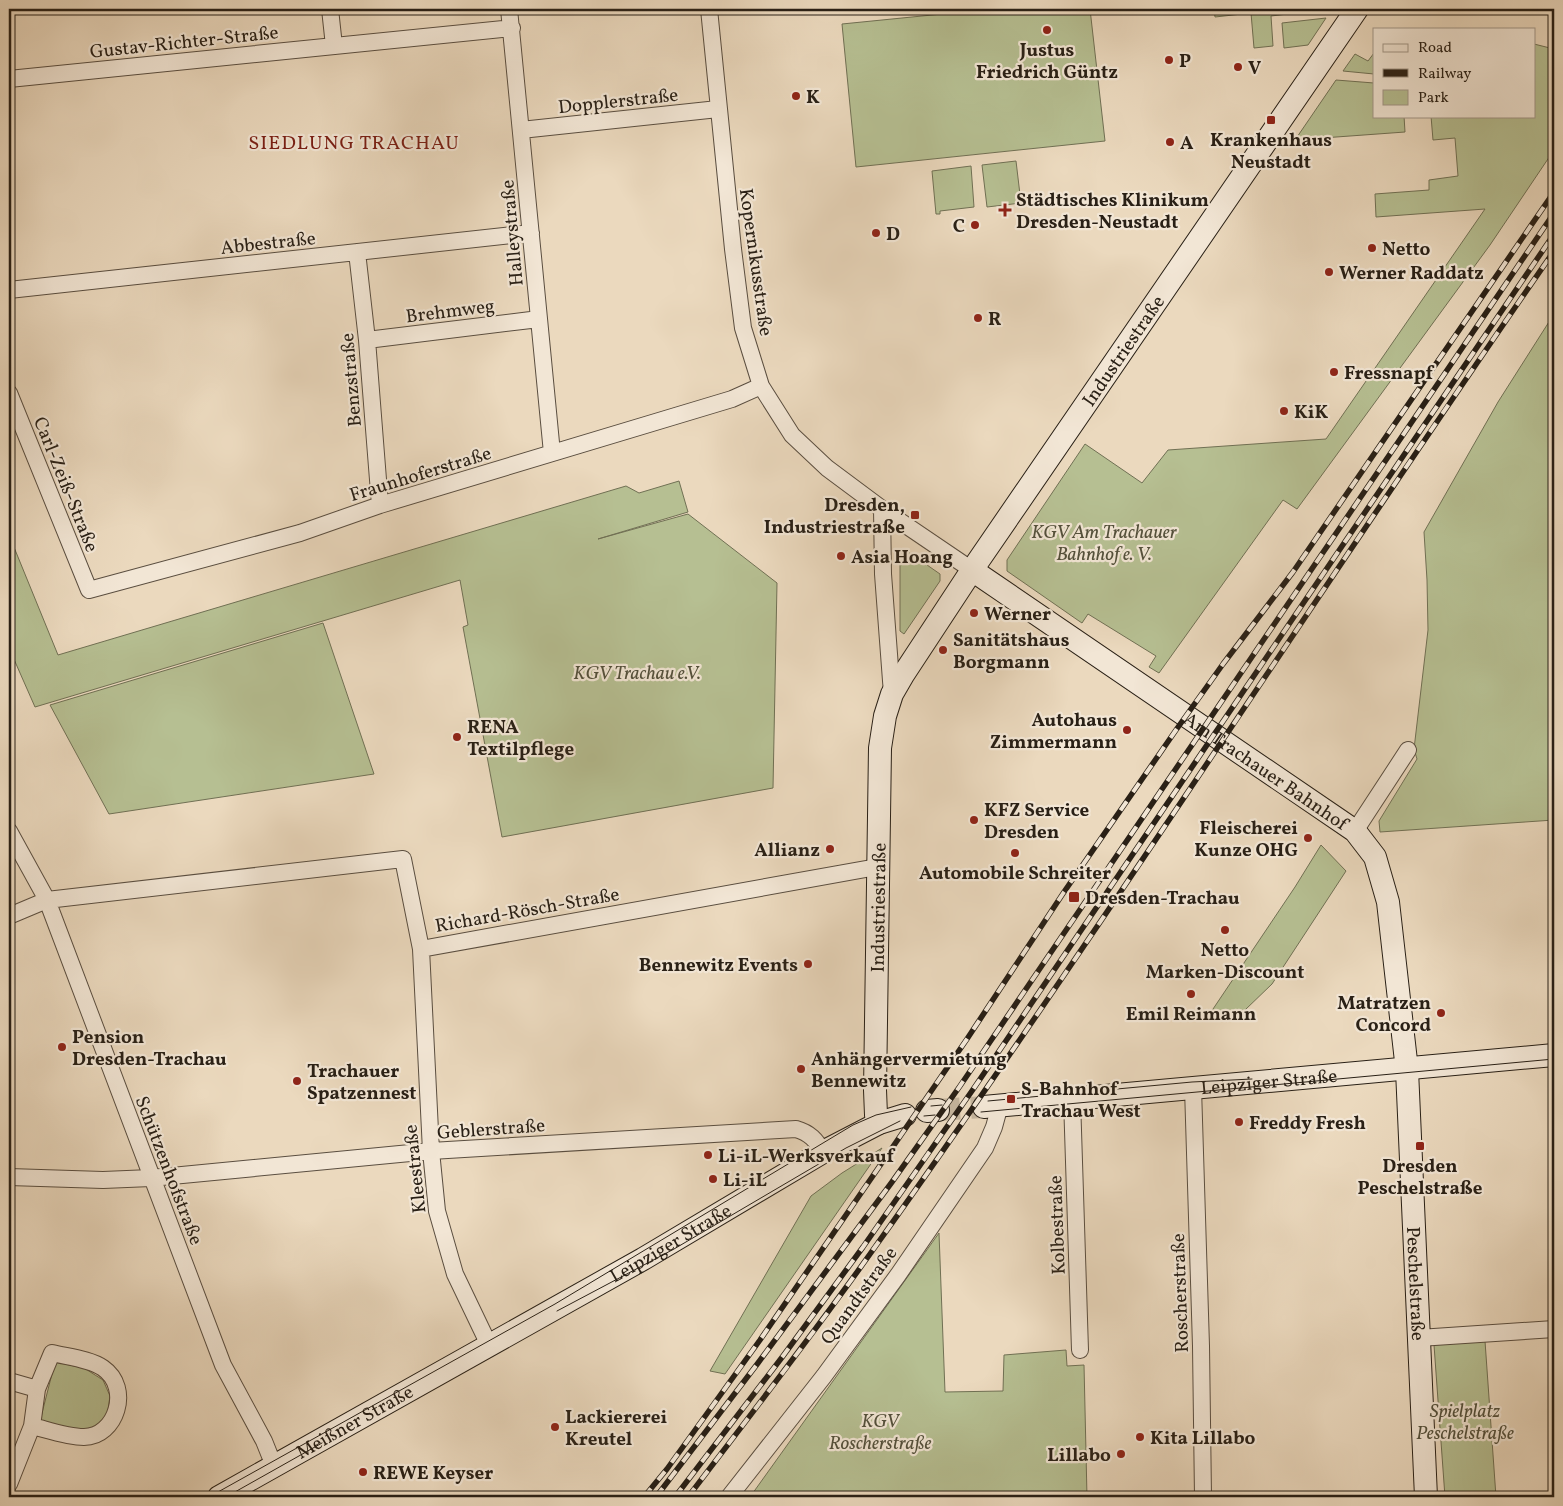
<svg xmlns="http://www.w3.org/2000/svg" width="1563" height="1506" font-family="Vollkorn,serif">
	<rect width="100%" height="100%" fill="#ebd9be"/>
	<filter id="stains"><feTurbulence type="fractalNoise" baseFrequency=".004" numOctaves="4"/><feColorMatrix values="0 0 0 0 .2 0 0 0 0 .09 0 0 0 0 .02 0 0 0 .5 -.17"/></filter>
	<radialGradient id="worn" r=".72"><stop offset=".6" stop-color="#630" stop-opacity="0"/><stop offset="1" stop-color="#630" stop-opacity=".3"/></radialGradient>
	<path fill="#b6bf92" stroke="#707054" d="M 992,9 L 1090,9 L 1105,141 L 856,167 L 842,24 Z
		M 1214,9 L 1313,9 L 1313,11 L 1271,16 L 1273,46 L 1254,48 L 1251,13 L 1215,17 Z
		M 1326,18 L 1308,45 L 1284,48 L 1282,23 Z
		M 1534,44 L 1554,49 L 1554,150 L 1490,245 L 1297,509 L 1283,500 L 1159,673 L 1149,667 L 1156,656 L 1088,614 L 1082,623 L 1079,621 L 1007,571 L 1007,560 L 1085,444 L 1142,483 L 1168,450 L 1326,439 L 1485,209 L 1376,217 L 1375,194 L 1429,190 L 1429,180 L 1458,176 L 1455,138 L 1433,140 L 1431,116 L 1534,116 Z
		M 1374,53 L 1374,74 L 1343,71 L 1355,54 L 1368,61 Z
		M 1336,80 L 1374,83 L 1374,116 L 1404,116 L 1405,132 L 1295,140 Z
		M 1016,161 L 1021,203 L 987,207 L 982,165 Z
		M 971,166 L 974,207 L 940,211 L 940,214 L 936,214 L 932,171 Z
		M 1554,314 L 1554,820 L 1380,832 L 1379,821 L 1417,759 L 1414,749 L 1428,630 L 1427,580 L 1424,532 L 1498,402 Z
		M 679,481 L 688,512 L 598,539 L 688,514 L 777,583 L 773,788 L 502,837 L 463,627 L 468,625 L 460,580 L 35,707 L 9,648 L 9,535 L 58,655 L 626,486 L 639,493 Z
		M 904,549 L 940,574 L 940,581 L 904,634 L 900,631 L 900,556 Z
		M 323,623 L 374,774 L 109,814 L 50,705 Z
		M 1321,845 L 1346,871 L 1272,984 L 1245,1010 L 1223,1021 L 1211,1012 L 1295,887 Z
		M 882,1148 L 725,1374 L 710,1371 L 811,1196 L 842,1173 Z
		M 939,1233 L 945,1392 L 1003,1391 L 1004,1355 L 1066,1350 L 1067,1366 L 1084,1365 L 1087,1497 L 750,1497 Z
		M 1485,1341 L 1496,1497 L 1445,1497 L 1434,1345 Z
		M 55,1362 L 84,1368 L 103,1380 L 110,1396 L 107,1416 L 97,1428 L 74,1430 L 40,1421 Z"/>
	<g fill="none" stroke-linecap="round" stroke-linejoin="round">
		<path stroke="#c4b49c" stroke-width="22" stroke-dasharray="22 11" stroke-linecap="butt" d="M 938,1110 L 984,1107"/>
		<g stroke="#5a4e40" stroke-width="18">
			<path id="street" d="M 330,9 L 334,46
				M 509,9 L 552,453
				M 709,9 L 733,249 L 743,328 L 761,386 L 792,435 L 827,468 L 882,509 L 972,570
				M 9,79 L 512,28
				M 521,130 L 718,109
				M 357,252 L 367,340 L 380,505
				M 9,290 L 531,233
				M 367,340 L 539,319
				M 9,393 L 89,590 L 300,533 L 380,505 L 732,399 L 761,386
				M 882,509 L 883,574 L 892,694
				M 9,831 L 47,900 L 223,1365 L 264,1441 L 274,1466
				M 1355,831 L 1408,750
				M 9,916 L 47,900 L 403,859 L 421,949 L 431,1151 L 437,1211 L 455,1274 L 489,1345
				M 421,949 L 877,867
				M 1193,1088 L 1201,1346 L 1203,1497
				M 1072,1099 L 1080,1350
				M 9,1177 L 103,1180 L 151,1178 L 431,1151 L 796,1129 C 810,1133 816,1140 823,1152
				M 1419,1338 L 1554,1329
				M 52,1353 C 68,1357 90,1359 103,1368 C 132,1388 116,1437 84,1437 C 67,1437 48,1430 32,1426 L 37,1389 Z
				M 9,1381 L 37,1389
				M 9,1484 L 32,1426
				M 729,1497 L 824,1376 L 898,1275 L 985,1148 L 994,1127 L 1000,1105"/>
		</g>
		<g stroke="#292016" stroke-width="24">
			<g id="secondary">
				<path id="s1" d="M 972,570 L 1355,831 L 1375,857 L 1388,902 L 1407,1070 L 1426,1497"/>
				<path id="s2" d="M 984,1107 L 1554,1055"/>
				<path d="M 927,1111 L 938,1110"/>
				<path id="s3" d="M 879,1123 L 876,1115 L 875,1090 L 880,748 L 885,716 L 892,694 L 903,675 L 972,570 L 1357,9"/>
				<path id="s4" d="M 219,1497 L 643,1259 L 823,1152 L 879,1123 L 905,1115"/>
			</g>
		</g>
		<use href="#street" stroke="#f2e6d5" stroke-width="16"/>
		<use href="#secondary" stroke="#f2e6d5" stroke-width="22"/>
		<path stroke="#292016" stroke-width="1" d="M 988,1101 L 1192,1082 L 1252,1079
			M 931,1106 L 942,1105
			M 981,1112 L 1554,1059
			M 924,1116 L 935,1115
			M 557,1311 L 674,1249 L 846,1148 L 900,1121
			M 209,1497 L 555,1304 L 853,1125 L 876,1115 L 911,1107
			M 226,1497 L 322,1443"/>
		<g stroke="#292016" stroke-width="5.5">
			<path id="rail" d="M 644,1497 L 667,1469 L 760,1340 L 967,1039 L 1064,892 L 1176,730 L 1223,664 L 1293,572 L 1554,192
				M 656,1497 L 758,1363 L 892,1182 L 960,1086 L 1554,213
				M 675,1497 L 783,1356 L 863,1247 L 974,1088 L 1554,234
				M 688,1497 C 751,1414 815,1332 875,1247 C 1108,920 1325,581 1554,251"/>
		</g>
		<use href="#rail" stroke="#f2e6d5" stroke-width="4" stroke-dasharray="11" stroke-linecap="butt"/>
	</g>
	<g fill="#8f2418" stroke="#f2e6d5" stroke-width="2">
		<circle cx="1047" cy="30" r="5"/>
		<circle cx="1169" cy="60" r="5"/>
		<circle cx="1238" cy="67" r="5"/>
		<circle cx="796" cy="96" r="5"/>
		<rect x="1266" y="115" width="10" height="10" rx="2.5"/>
		<circle cx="1170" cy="142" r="5"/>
		<path d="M1002.5 202.5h5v5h5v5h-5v5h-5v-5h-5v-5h5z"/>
		<circle cx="975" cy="225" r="5"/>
		<circle cx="876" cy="233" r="5"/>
		<circle cx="1372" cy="248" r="5"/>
		<circle cx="1329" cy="272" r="5"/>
		<circle cx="978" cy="318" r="5"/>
		<circle cx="1334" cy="372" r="5"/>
		<circle cx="1284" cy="411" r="5"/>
		<rect x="910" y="510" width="10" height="10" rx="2.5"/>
		<circle cx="841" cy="556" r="5"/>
		<circle cx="974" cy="613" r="5"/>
		<circle cx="943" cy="650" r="5"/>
		<circle cx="1127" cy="730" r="5"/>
		<circle cx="457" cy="737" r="5"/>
		<circle cx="974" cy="820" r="5"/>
		<circle cx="1308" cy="838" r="5"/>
		<circle cx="830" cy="849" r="5"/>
		<circle cx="1015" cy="853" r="5"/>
		<rect x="1068" y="891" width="12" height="12" rx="2.5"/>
		<circle cx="1225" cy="930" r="5"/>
		<circle cx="808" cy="964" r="5"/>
		<circle cx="1191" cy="994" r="5"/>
		<circle cx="1441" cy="1013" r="5"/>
		<circle cx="62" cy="1047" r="5"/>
		<circle cx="801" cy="1069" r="5"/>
		<circle cx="297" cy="1081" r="5"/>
		<rect x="1006" y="1094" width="10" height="10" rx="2.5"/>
		<circle cx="1239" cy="1122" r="5"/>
		<rect x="1415" y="1141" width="10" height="10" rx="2.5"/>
		<circle cx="708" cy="1155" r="5"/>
		<circle cx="713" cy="1179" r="5"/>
		<circle cx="555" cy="1427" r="5"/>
		<circle cx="1140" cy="1437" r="5"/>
		<circle cx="1121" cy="1454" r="5"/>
		<circle cx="363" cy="1472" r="5"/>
	</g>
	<g text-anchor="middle" stroke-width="4.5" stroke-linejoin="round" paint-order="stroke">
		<g font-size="19" fill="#292016" stroke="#f2e6d5">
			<text transform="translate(184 41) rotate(-6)" y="7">Gustav-Richter-Straße</text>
			<text transform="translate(618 100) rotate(-6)" y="7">Dopplerstraße</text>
			<text transform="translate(511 233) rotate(-95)" y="7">Halleystraße</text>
			<text transform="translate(268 242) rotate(-6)" y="7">Abbestraße</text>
			<text transform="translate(757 262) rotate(82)" y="7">Kopernikusstraße</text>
			<text transform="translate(450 310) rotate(-7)" y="7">Brehmweg</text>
			<text dy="7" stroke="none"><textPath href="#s3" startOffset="845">Industriestraße</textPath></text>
			<text transform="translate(350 380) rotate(-95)" y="7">Benzstraße</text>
			<text transform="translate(420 473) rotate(-17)" y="7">Fraunhoferstraße</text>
			<text transform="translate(67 484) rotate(68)" y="7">Carl-Zeiß-Straße</text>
			<text dy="7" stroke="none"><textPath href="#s1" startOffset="356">Am Trachauer Bahnhof</textPath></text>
			<text dy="7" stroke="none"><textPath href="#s3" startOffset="216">Industriestraße</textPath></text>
			<text transform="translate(527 909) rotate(-10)" y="7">Richard-Rösch-Straße</text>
			<text dy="7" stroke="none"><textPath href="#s2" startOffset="286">Leipziger Straße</textPath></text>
			<text transform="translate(491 1128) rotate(-4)" y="7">Geblerstraße</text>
			<text transform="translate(414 1169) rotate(-96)" y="7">Kleestraße</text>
			<text transform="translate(170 1170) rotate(69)" y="7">Schützenhofstraße</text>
			<text transform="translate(1056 1225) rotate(-92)" y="7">Kolbestraße</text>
			<text dy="7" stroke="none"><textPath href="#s4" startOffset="518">Leipziger Straße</textPath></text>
			<text dy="7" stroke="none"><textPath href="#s1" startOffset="926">Peschelstraße</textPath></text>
			<text transform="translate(1179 1293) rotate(-92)" y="7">Roscherstraße</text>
			<text transform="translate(858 1295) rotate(-54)" y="7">Quandtstraße</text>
			<text dy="7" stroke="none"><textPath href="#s4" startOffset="155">Meißner Straße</textPath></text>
		</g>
		<g font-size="19" font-weight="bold" fill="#292016" stroke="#f2e6d5" text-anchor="start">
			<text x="1047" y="56" text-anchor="middle">Justus<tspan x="1047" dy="22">Friedrich Güntz</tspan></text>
			<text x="1179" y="67">P</text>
			<text x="1248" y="74">V</text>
			<text x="806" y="103">K</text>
			<text x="1271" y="146" text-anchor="middle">Krankenhaus<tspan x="1271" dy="22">Neustadt</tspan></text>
			<text x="1180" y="149">A</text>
			<text x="1016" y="206">Städtisches Klinikum<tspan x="1016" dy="22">Dresden-Neustadt</tspan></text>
			<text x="965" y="232" text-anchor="end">C</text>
			<text x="886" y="240">D</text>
			<text x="1382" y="255">Netto</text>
			<text x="1339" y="279">Werner Raddatz</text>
			<text x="988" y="325">R</text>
			<text x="1344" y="379">Fressnapf</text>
			<text x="1294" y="418">KiK</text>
			<text x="905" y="511" text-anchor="end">Dresden,<tspan x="905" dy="22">Industriestraße</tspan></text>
			<text x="851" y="563">Asia Hoang</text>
			<text x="984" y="620">Werner</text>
			<text x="953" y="646">Sanitätshaus<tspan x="953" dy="22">Borgmann</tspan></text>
			<text x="1117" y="726" text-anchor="end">Autohaus<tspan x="1117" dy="22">Zimmermann</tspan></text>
			<text x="467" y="733">RENA<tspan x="467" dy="22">Textilpflege</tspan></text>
			<text x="984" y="816">KFZ Service<tspan x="984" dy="22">Dresden</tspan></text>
			<text x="1298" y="834" text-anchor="end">Fleischerei<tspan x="1298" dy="22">Kunze OHG</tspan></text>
			<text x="820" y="856" text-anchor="end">Allianz</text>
			<text x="1015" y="879" text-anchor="middle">Automobile Schreiter</text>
			<text x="1085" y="904">Dresden-Trachau</text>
			<text x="1225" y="956" text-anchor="middle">Netto<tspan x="1225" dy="22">Marken-Discount</tspan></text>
			<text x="798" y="971" text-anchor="end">Bennewitz Events</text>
			<text x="1431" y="1009" text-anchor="end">Matratzen<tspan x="1431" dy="22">Concord</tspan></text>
			<text x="1191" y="1020" text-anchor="middle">Emil Reimann</text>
			<text x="72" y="1043">Pension<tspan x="72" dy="22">Dresden-Trachau</tspan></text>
			<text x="811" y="1065">Anhängervermietung<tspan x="811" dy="22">Bennewitz</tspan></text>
			<text x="307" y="1077">Trachauer<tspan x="307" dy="22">Spatzennest</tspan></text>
			<text x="1021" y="1095">S-Bahnhof<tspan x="1021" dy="22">Trachau West</tspan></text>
			<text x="1249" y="1129">Freddy Fresh</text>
			<text x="718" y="1162">Li-iL-Werksverkauf</text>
			<text x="1420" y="1172" text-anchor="middle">Dresden<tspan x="1420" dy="22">Peschelstraße</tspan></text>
			<text x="723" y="1186">Li-iL</text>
			<text x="565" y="1423">Lackiererei<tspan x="565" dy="22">Kreutel</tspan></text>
			<text x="1150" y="1444">Kita Lillabo</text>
			<text x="1111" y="1461" text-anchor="end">Lillabo</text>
			<text x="373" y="1479">REWE Keyser</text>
		</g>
		<g font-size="19" font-style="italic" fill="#53503b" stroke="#f2e6d5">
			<text x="1104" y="538">KGV Am Trachauer<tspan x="1104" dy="22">Bahnhof e. V.</tspan></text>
			<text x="637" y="679">KGV Trachau e.V.</text>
			<text x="1465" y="1417">Spielplatz<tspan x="1465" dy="22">Peschelstraße</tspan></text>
			<text x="880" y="1427">KGV<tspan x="880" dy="22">Roscherstraße</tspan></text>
		</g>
		<g font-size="20" letter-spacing="1" fill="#7a1f14" stroke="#f2e6d5">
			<text x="354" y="149">SIEDLUNG TRACHAU</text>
		</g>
	</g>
	<rect width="1563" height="1506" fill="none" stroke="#ebd9be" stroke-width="30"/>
	<rect x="10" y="10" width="1543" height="1486" fill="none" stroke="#292016" stroke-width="2.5"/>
	<rect x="15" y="15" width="1533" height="1476" fill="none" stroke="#292016"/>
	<rect x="1373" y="28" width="162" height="90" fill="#f2e6d5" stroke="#a29789"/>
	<rect x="1383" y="44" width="25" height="8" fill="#f2e6d5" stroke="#a29789"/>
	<text x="1418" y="52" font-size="15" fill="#292016">Road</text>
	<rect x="1383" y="69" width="25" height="8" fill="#292016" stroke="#a29789"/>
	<text x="1418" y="78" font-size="15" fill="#292016">Railway</text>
	<rect x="1383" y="90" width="25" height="15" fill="#b6bf92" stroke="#a29789"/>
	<text x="1418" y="102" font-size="15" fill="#292016">Park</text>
	<rect width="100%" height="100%" filter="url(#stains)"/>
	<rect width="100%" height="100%" fill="url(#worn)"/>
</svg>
